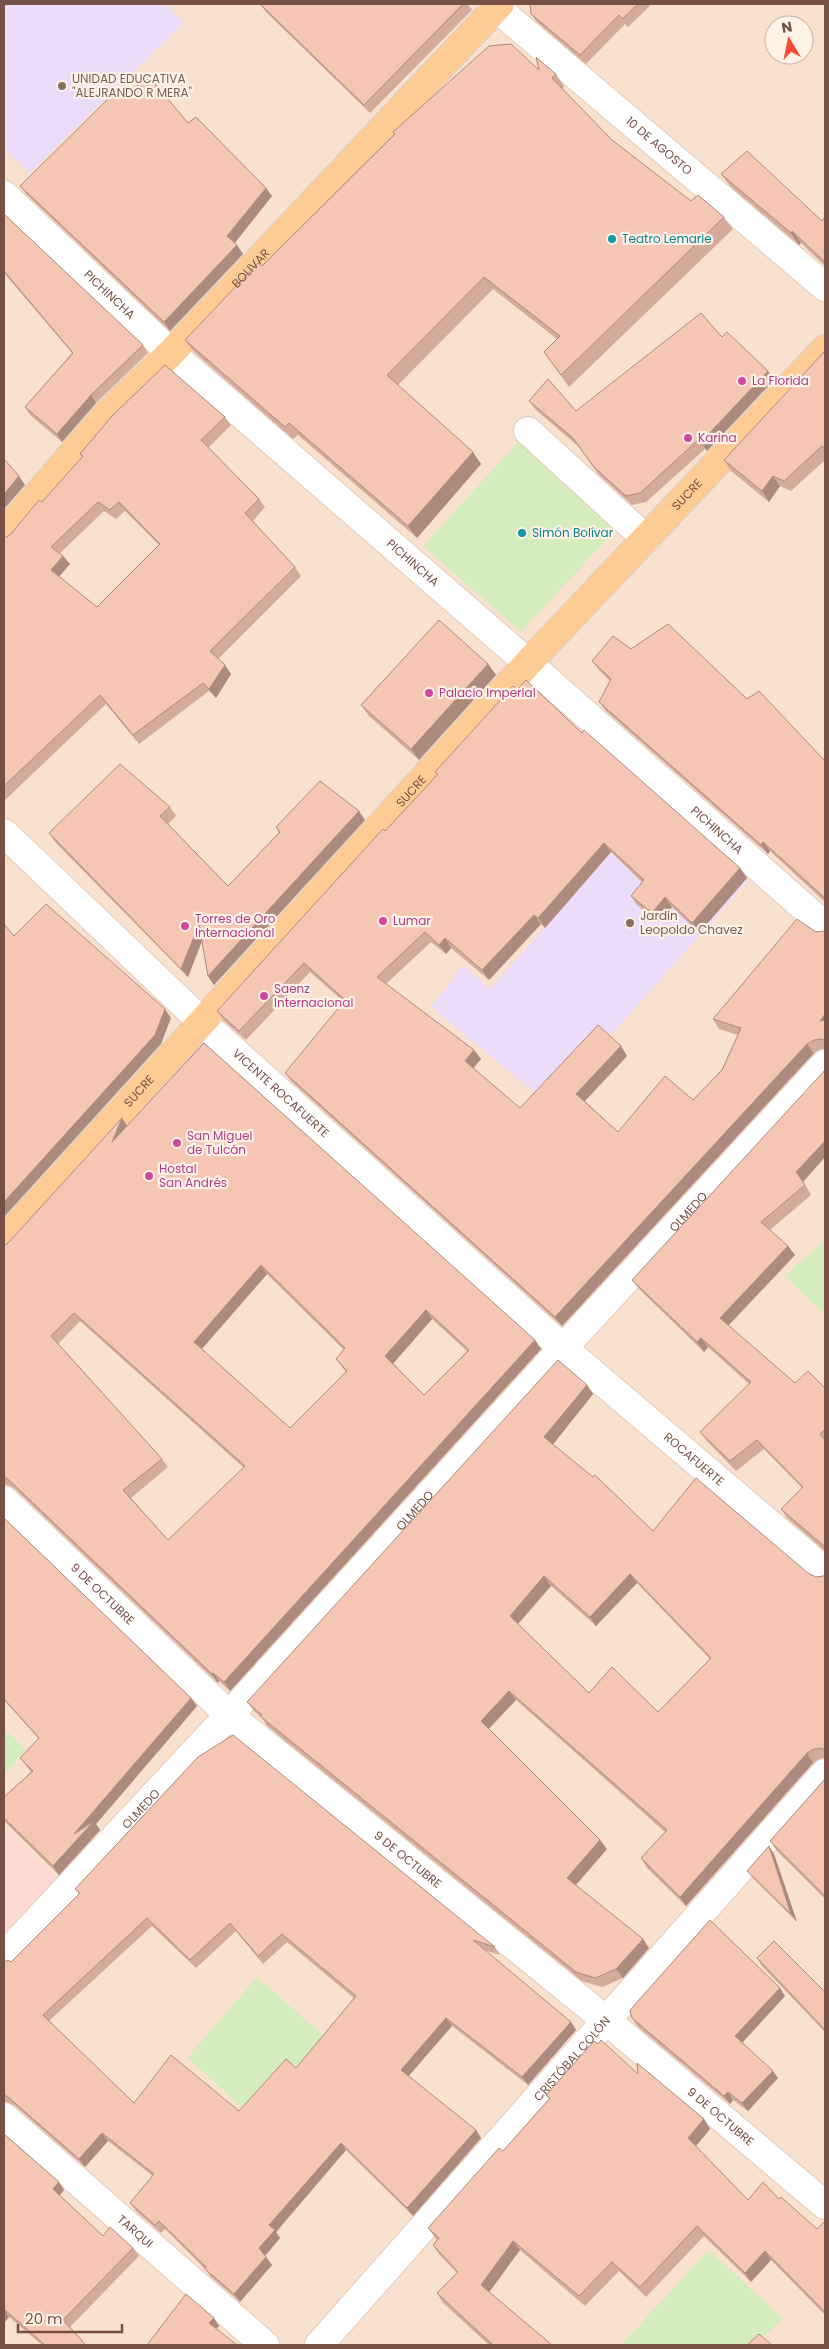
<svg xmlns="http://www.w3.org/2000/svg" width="829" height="2349" font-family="Poppins,sans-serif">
	<rect width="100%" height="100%" fill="#feeede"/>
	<path fill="#f8e1cf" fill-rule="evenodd" d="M 4,4 L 825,4 L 825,2345 L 4,2345 ZM 774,25 L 804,25 L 804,55 L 774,55 Z"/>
	<path fill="#ffdad2" d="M 4,1826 L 57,1878 L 4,1932 Z"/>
	<path fill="#ebdcfa" d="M 4,4 L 165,4 L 184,23 L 29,173 L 4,149 Z
		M 659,799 L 748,881 L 613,1033 L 598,1033 L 539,1096 L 431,1007 L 463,965 L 490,989 Z"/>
	<path fill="#d5ecbc" d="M 521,439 L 618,527 L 521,632 L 423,546 Z
		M 825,1240 L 825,1314 L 785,1276 Z
		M 4,1728 L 26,1750 L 4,1774 Z
		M 257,1977 L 326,2038 L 302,2069 L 290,2062 L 246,2111 L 187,2058 Z
		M 709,2250 L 783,2319 L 754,2345 L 621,2345 Z"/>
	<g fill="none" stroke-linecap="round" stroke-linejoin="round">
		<g stroke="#e5cbbd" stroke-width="30">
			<g id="street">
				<path id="s1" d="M 492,4 L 825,287"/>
				<path id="s2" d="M 4,195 L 171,353 L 528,663 L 825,926"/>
				<path d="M 528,431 L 646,539"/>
				<path id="s3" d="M 4,833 L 202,1022 L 563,1348 L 825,1571"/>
				<path id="s4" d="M 4,1500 L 229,1715 L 607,2021 L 825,2205"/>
				<path id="s5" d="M 4,2117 L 265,2345"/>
				<path id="s6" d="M 319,2345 L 825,1773"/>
			</g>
		</g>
		<g stroke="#eacab9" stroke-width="30">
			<g id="secondary">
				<path id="s7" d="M 4,1956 L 229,1715 L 563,1348 L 825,1064"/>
			</g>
		</g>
		<g stroke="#dbd2cf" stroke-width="30">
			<g id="primary">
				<path id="s8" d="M 4,533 L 107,414 L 171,353 L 500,4"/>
				<path id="s9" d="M 4,1240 L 528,663 L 825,349"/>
			</g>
		</g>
		<use href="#street" stroke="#fff" stroke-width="28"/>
		<use href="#secondary" stroke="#fff" stroke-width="28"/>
		<use href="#primary" stroke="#ffcb95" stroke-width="28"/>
	</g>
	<path fill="#d4aa9b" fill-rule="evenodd" d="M 260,4 L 468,4 L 472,10 L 370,113 L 266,12 Z
		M 530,4 L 652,4 L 628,27 L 625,24 L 586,64 L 537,22 L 531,14 Z
		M 539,70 L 556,74 L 564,86 L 562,89 L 612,140 L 691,201 L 724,217 L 733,229 L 569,387 L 544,352 L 557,339 L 493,289 L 398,385 L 481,464 L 417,538 L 298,435 L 293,439 L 194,352 L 185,340 L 262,266 L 394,134 L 393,132 Z
		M 188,123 L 266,188 L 272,196 L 235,243 L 243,254 L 170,331 L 26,194 L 20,186 Z
		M 721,174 L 822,221 L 825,217 L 825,266 L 801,243 L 799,245 L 730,186 Z
		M 4,214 L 143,345 L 148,353 L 96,403 L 62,442 L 30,415 L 25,407 L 72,353 L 4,273 Z
		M 722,337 L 774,380 L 707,451 L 705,449 L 646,502 L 632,505 L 599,475 L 579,447 L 536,410 L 529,401 L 576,411 Z
		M 825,351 L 825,460 L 791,491 L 780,486 L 769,502 L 731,471 L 724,460 Z
		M 225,417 L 231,425 L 208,448 L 259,499 L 265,507 L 253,521 L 295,567 L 301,576 L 218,659 L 231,674 L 216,698 L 209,691 L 139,744 L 106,704 L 4,801 L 4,538 L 10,535 L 42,502 L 82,457 L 80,454 ZM 104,511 L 116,519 L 125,511 L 159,545 L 97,607 L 59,576 L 70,564 L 63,556 L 60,553 Z
		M 631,649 L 747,699 L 825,761 L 825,902 L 770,851 L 768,854 L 606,711 L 599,702 L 610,681 L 599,670 L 592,661 Z
		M 488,664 L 496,675 L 419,760 L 369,716 L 361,705 Z
		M 517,690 L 582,733 L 740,868 L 747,878 L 699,933 L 672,907 L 658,922 L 637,905 L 631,896 L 642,882 L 611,852 L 545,928 L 541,924 L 489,980 L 451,948 L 446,954 L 431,942 L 386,984 L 474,1050 L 481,1059 L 473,1068 L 520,1108 L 621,1046 L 627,1056 L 585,1101 L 618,1132 L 693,1100 L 722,1070 L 738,1035 L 719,1029 L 713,1019 L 816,932 L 824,931 L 825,930 L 825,1049 L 821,1049 L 814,1053 L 562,1326 L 292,1082 L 285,1073 L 344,1002 L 310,972 L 246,1040 L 224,1021 L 217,1011 L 438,775 L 435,772 Z
		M 170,807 L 176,816 L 168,824 L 228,886 L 279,833 L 276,827 L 365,820 L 214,985 L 208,976 L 202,941 L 188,977 L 55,842 L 49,833 Z
		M 127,1126 L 535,1340 L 541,1349 L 230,1691 L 219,1681 L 218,1683 L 15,1489 L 8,1485 L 4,1485 L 4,1246 L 9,1242 ZM 267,1274 L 344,1350 L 336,1359 L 346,1372 L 290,1428 L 202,1349 ZM 432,1319 L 467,1351 L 424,1395 L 393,1363 ZM 80,1321 L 244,1468 L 168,1540 L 131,1498 L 168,1467 L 162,1459 L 58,1344 Z
		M 803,1182 L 811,1195 L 770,1230 L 795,1255 L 728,1326 L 795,1383 L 825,1388 L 825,1551 L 787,1518 L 781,1509 L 802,1488 L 764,1449 L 736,1471 L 707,1441 L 700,1432 L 749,1384 L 708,1347 L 704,1352 L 639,1289 L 632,1280 Z
		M 587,1385 L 593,1394 L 553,1444 L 653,1531 L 808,1573 L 816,1577 L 823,1576 L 825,1575 L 825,1758 L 821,1758 L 813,1763 L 686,1906 L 647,1868 L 641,1858 L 665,1832 L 516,1700 L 489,1729 L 600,1840 L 607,1849 L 576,1885 L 643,1939 L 649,1948 L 623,1978 L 602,1987 L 582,1981 L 267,1726 L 262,1718 L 254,1711 L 247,1702 ZM 637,1583 L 710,1659 L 658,1712 L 589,1693 L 518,1624 L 551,1586 L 596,1626 Z
		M 4,1518 L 191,1698 L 197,1706 L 96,1824 L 100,1830 L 59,1875 L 4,1821 L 4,1797 L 31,1772 L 20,1758 L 39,1739 L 4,1700 Z
		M 198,1757 L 495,1947 L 500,1955 L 484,1950 L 571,2022 L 576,2030 L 528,2085 L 452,2026 L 408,2076 L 476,2130 L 481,2138 L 413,2216 L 346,2150 L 276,2232 L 280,2238 L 265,2256 L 272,2265 L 240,2302 L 211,2277 L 205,2269 L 165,2229 L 161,2233 L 136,2211 L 130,2203 L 153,2176 L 108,2141 L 85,2167 L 14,2105 L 7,2102 L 4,2102 L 4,1962 L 11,1962 L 79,1894 L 75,1889 ZM 152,1926 L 196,1968 L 236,1931 L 263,1964 L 287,1942 L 354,1998 L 296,2068 L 239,2111 L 134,2103 L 49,2021 Z
		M 825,1779 L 825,1899 L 777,1851 L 770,1841 Z
		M 769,1846 L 774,1854 L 797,1922 L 753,1878 L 747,1871 Z
		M 757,1958 L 825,1992 L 825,2032 L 762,1966 Z
		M 785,1996 L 742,2043 L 778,2078 L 748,2111 L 733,2100 L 730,2104 L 637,2026 L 632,2018 Z
		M 638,2074 L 704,2119 L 710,2129 L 696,2146 L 748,2200 L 779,2199 L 817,2229 L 825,2221 L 825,2315 L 771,2260 L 751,2282 L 704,2236 L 646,2297 L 619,2271 L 585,2306 L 520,2250 L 489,2292 L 552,2345 L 489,2345 L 443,2303 L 437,2293 L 457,2273 L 439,2254 L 433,2245 L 437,2240 L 428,2228 L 503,2151 L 549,2099 L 546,2095 Z
		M 4,2134 L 59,2182 L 64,2190 L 59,2196 L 103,2236 L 133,2248 L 139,2256 L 70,2327 L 86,2345 L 42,2345 L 9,2317 L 4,2323 Z"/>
	<path fill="#ac8b7e" d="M 266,188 L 272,196 L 233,245 L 227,236 Z
		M 792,231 L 801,243 L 799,245 L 791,233 Z
		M 237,245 L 243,254 L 170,331 L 164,322 Z
		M 768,371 L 774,380 L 707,451 L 701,442 Z
		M 91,395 L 96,403 L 62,442 L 57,434 Z
		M 473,452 L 481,464 L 417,538 L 408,526 Z
		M 19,476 L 25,485 L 4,509 L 4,494 Z
		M 773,476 L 780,486 L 769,502 L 762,491 Z
		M 63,556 L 70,564 L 57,579 L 51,570 Z
		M 488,664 L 496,675 L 419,760 L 411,749 Z
		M 225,665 L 231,674 L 216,698 L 209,689 Z
		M 359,811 L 365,820 L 214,985 L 208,976 Z
		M 763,842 L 770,851 L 768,854 L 761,845 Z
		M 604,843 L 611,852 L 545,928 L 538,918 Z
		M 740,868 L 747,878 L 699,933 L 692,923 Z
		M 665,897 L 672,907 L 658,922 L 652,913 Z
		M 534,915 L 541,924 L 489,980 L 482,970 Z
		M 199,924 L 205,933 L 188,977 L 181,969 Z
		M 445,938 L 451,948 L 446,954 L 439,945 Z
		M 165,1009 L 171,1018 L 161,1044 L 4,1217 L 4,1202 Z
		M 825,1014 L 825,1029 L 820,1021 Z
		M 807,1044 L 814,1053 L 562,1326 L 555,1317 Z
		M 621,1046 L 627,1056 L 583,1103 L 576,1094 Z
		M 474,1050 L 481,1059 L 472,1070 L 465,1061 Z
		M 122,1118 L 128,1127 L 112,1142 Z
		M 825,1141 L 825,1157 L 803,1182 L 811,1195 L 796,1172 Z
		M 788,1246 L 795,1255 L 726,1328 L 720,1318 Z
		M 261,1265 L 267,1274 L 200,1351 L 194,1342 Z
		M 426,1310 L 432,1319 L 392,1365 L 385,1356 Z
		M 701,1338 L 708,1347 L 704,1352 L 697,1342 Z
		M 535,1340 L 541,1349 L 230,1691 L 224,1682 Z
		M 587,1385 L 593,1394 L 551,1447 L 544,1437 Z
		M 630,1574 L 637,1583 L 596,1626 L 590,1617 Z
		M 544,1576 L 551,1586 L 517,1625 L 510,1616 Z
		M 213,1673 L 219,1681 L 218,1683 L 212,1674 Z
		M 509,1691 L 516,1700 L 487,1730 L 481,1721 Z
		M 191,1698 L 197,1706 L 96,1824 L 100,1830 L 59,1875 L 53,1866 L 74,1834 Z
		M 807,1753 L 813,1763 L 686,1906 L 680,1897 Z
		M 600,1840 L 607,1849 L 574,1887 L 567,1878 Z
		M 769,1846 L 774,1854 L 797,1922 L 791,1914 Z
		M 643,1939 L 649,1948 L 623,1978 L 616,1969 Z
		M 780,1988 L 785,1996 L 741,2044 L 735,2036 Z
		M 446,2018 L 452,2026 L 407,2078 L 401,2070 Z
		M 571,2022 L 576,2030 L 528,2085 L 522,2077 Z
		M 773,2071 L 778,2078 L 748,2111 L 742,2103 Z
		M 728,2092 L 733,2100 L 730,2104 L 724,2096 Z
		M 704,2119 L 710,2129 L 695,2147 L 688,2138 Z
		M 476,2130 L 481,2138 L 413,2216 L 407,2208 Z
		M 102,2133 L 108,2141 L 85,2167 L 79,2159 Z
		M 341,2143 L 346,2150 L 276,2232 L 280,2238 L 265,2256 L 259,2248 L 269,2225 Z
		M 59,2182 L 64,2190 L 58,2197 L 53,2189 Z
		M 513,2241 L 520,2250 L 487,2295 L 481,2285 Z
		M 765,2251 L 771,2260 L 751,2282 L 745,2273 Z
		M 266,2257 L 272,2265 L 240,2302 L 234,2294 Z
		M 4,2309 L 9,2317 L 4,2323 Z
		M 214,2318 L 219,2326 L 214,2331 L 209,2323 Z"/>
	<path fill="#f6c6b4" stroke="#ac8b7e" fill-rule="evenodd" d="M 260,4 L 463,4 L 364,105 Z
		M 530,4 L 638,4 L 622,19 L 619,15 L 580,55 L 531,14 Z
		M 511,44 L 539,70 L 536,57 L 556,74 L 552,78 L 612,140 L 691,201 L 698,195 L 724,217 L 561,375 L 544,352 L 560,336 L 484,277 L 387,375 L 473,452 L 408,526 L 289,423 L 285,427 L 185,340 L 258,263 L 262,266 L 395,134 L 393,132 L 489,46 Z
		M 150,78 L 188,123 L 196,117 L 266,188 L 227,236 L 237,245 L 164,322 L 20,186 L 115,92 L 128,91 Z
		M 747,151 L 822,221 L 825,217 L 825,262 L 792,231 L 791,233 L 721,174 Z
		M 4,214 L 143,345 L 91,395 L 57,434 L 25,407 L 73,353 L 4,271 Z
		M 701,313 L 722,337 L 727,332 L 768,371 L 701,442 L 698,440 L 640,493 L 626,496 L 593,466 L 573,438 L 529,401 L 548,379 L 576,411 Z
		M 825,351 L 825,449 L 822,446 L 784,481 L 773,476 L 762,491 L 724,460 Z
		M 165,365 L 225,417 L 201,440 L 259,499 L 245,513 L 295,567 L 210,651 L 225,665 L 209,689 L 203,683 L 133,735 L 100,695 L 4,786 L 4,538 L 10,535 L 39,500 L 42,502 L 83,456 L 80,454 L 112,416 ZM 98,502 L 110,510 L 119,502 L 160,544 L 97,607 L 51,570 L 63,556 L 51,547 Z
		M 4,459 L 19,476 L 4,494 Z
		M 439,620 L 488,664 L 411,749 L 361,705 Z
		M 668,624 L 747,699 L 759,691 L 825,761 L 825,898 L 763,842 L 761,845 L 599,702 L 611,679 L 592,661 L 613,636 L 631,649 Z
		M 526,680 L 582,733 L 584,730 L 740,868 L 692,923 L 665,897 L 652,913 L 631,896 L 644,880 L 604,843 L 538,918 L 534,915 L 482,970 L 445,938 L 439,945 L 425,932 L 377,977 L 474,1050 L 465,1061 L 520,1108 L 598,1025 L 621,1046 L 576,1094 L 618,1132 L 665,1076 L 693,1100 L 722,1070 L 741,1028 L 713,1019 L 797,919 L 816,932 L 824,931 L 825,930 L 825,1014 L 820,1021 L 825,1020 L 825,1041 L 822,1039 L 814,1040 L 807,1044 L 555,1317 L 285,1073 L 345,1000 L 304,963 L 239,1031 L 217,1011 L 383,829 L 385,831 L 438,774 L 435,772 L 513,686 L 517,690 Z
		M 120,764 L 170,807 L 160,816 L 228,886 L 280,832 L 276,827 L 320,781 L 359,811 L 208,976 L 199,924 L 181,969 L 49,833 Z
		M 46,904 L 165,1009 L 155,1035 L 4,1202 L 4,924 L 14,936 Z
		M 204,1043 L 535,1340 L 224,1682 L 213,1673 L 212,1674 L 9,1480 L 4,1477 L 4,1246 L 9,1242 L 122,1118 L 112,1142 ZM 261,1265 L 345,1348 L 336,1359 L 347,1371 L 290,1428 L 194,1342 ZM 426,1310 L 469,1350 L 424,1395 L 385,1356 ZM 74,1313 L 245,1466 L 168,1540 L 123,1490 L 162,1459 L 51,1336 Z
		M 825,1070 L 825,1141 L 796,1172 L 805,1185 L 761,1222 L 788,1246 L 720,1318 L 795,1383 L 808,1371 L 825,1388 L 825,1429 L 820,1434 L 825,1440 L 825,1547 L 781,1509 L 803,1487 L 757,1440 L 730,1461 L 700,1432 L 751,1382 L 701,1338 L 697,1342 L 632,1280 Z
		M 558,1360 L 587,1385 L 544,1437 L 593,1477 L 595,1475 L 653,1531 L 696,1478 L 808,1573 L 816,1577 L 823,1576 L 825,1575 L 825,1750 L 822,1748 L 814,1749 L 807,1753 L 680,1897 L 641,1858 L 667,1830 L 509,1691 L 481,1721 L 600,1840 L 567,1878 L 643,1939 L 616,1969 L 595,1978 L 576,1972 L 260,1716 L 262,1715 L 247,1702 ZM 630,1574 L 711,1658 L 658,1712 L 612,1667 L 589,1693 L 510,1616 L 544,1576 L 590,1617 Z
		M 4,1518 L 191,1698 L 74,1834 L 94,1821 L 53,1866 L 4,1818 L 4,1797 L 33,1771 L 20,1758 L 39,1738 L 4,1699 Z
		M 233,1735 L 495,1947 L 473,1940 L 571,2022 L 522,2077 L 446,2018 L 401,2070 L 476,2130 L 407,2208 L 341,2143 L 269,2225 L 275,2230 L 259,2248 L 266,2257 L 234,2294 L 205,2269 L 206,2267 L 159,2221 L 155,2225 L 130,2203 L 154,2174 L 102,2133 L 79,2159 L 8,2097 L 4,2095 L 4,1962 L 8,1960 L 11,1962 L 80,1893 L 75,1889 L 198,1757 ZM 147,1918 L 190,1960 L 230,1923 L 258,1956 L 282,1934 L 356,1996 L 296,2068 L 286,2059 L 239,2111 L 171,2055 L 134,2103 L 43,2015 Z
		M 825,1779 L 825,1896 L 770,1841 Z
		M 769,1846 L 791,1914 L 747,1871 Z
		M 710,1920 L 780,1988 L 735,2036 L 773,2071 L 742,2103 L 728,2092 L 724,2096 L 632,2018 L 630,2010 Z
		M 774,1941 L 825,1992 L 825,2030 L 757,1958 Z
		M 601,2040 L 638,2074 L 637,2063 L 704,2119 L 688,2138 L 748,2200 L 763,2182 L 779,2199 L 781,2197 L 817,2229 L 825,2221 L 825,2312 L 765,2251 L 745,2273 L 697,2226 L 640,2287 L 612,2262 L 579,2296 L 513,2241 L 481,2285 L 552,2345 L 493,2345 L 437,2293 L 458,2272 L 433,2245 L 439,2238 L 428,2228 L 499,2148 L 503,2151 L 550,2098 L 546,2095 L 594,2041 L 598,2044 Z
		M 4,2134 L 59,2182 L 53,2189 L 103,2236 L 110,2227 L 133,2248 L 63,2320 L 86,2345 L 45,2345 L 4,2309 Z
		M 186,2294 L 214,2318 L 209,2323 L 237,2345 L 147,2345 Z
		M 759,2334 L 772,2345 L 747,2345 Z"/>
	<g fill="#8d6e63" stroke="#fff2e7" stroke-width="2">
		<circle cx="62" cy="86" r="5"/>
		<circle cx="630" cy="923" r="5"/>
	</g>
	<g fill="#0f9aa8" stroke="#fff2e7" stroke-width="2">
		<circle cx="612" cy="239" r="5"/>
		<circle cx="522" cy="533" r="5"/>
	</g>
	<g fill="#d1479c" stroke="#fff2e7" stroke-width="2">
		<circle cx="742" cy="381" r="5"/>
		<circle cx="688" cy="438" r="5"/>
		<circle cx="429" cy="693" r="5"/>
		<circle cx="383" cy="921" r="5"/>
		<circle cx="185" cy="926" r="5"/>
		<circle cx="264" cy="996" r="5"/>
		<circle cx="177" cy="1143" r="5"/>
		<circle cx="149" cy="1176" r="5"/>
	</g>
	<g text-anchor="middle" stroke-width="4.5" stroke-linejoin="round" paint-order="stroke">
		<g font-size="12" fill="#785e54" stroke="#fff2e7" text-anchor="start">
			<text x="72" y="83">UNIDAD EDUCATIVA<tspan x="72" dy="14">"ALEJRANDO R MERA"</tspan></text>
			<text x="640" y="920">Jardin<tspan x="640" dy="14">Leopoldo Chavez</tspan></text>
		</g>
		<g font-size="12" fill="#765045" stroke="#fff2e7">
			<text dy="4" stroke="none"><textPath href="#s1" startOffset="219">10 DE AGOSTO</textPath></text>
			<text dy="4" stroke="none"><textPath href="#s8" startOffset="362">BOLIVAR</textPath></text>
			<text dy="4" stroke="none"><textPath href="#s2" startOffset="145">PICHINCHA</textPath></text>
			<text dy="4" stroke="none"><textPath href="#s9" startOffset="1011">SUCRE</textPath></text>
			<text dy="4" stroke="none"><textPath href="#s2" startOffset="550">PICHINCHA</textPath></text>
			<text dy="4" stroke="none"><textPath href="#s9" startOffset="606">SUCRE</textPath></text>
			<text dy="4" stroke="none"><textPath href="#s2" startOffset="955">PICHINCHA</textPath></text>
			<text dy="4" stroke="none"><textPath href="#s9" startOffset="201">SUCRE</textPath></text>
			<text dy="4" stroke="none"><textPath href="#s3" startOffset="380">VICENTE ROCAFUERTE</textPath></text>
			<text dy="4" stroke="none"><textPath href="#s7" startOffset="1011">OLMEDO</textPath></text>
			<text dy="4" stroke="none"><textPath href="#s3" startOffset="932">ROCAFUERTE</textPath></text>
			<text dy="4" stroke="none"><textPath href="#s7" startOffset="606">OLMEDO</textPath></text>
			<text dy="4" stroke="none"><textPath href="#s4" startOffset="136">9 DE OCTUBRE</textPath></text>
			<text dy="4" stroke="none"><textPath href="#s7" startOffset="201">OLMEDO</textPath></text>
			<text dy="4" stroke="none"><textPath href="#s4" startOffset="541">9 DE OCTUBRE</textPath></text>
			<text dy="4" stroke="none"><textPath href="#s6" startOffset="382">CRISTÓBAL COLÓN</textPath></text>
			<text dy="4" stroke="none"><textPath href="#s4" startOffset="946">9 DE OCTUBRE</textPath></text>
			<text dy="4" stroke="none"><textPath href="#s5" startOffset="174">TARQUI</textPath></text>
		</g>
		<g font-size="12" fill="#0d838f" stroke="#fff2e7" text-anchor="start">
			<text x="622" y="243">Teatro Lemarie</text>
			<text x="532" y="537">Simón Bolívar</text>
		</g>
		<g font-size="12" fill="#b23c85" stroke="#fff2e7" text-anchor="start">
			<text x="752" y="385">La Florida</text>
			<text x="698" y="442">Karina</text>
			<text x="439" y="697">Palacio Imperial</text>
			<text x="195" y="923">Torres de Oro<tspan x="195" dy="14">Internacional</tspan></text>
			<text x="393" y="925">Lumar</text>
			<text x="274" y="993">Saenz<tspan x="274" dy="14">Internacional</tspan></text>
			<text x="187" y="1140">San Miguel<tspan x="187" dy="14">de Tulcán</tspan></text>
			<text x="159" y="1173">Hostal<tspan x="159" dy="14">San Andrés</tspan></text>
		</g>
	</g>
	<rect width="829" height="2349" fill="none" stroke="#765045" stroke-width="10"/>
	<g transform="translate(789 40) rotate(350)"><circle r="24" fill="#fff2e7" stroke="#c8b1a6"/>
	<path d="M0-4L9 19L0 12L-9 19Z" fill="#f34c39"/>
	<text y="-8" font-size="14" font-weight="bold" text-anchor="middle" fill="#765045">N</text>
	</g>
	<path d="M18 2324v8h104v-8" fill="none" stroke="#765045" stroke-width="2.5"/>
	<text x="25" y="2324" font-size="15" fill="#765045" stroke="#fff2e7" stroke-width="4" paint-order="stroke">20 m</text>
</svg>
